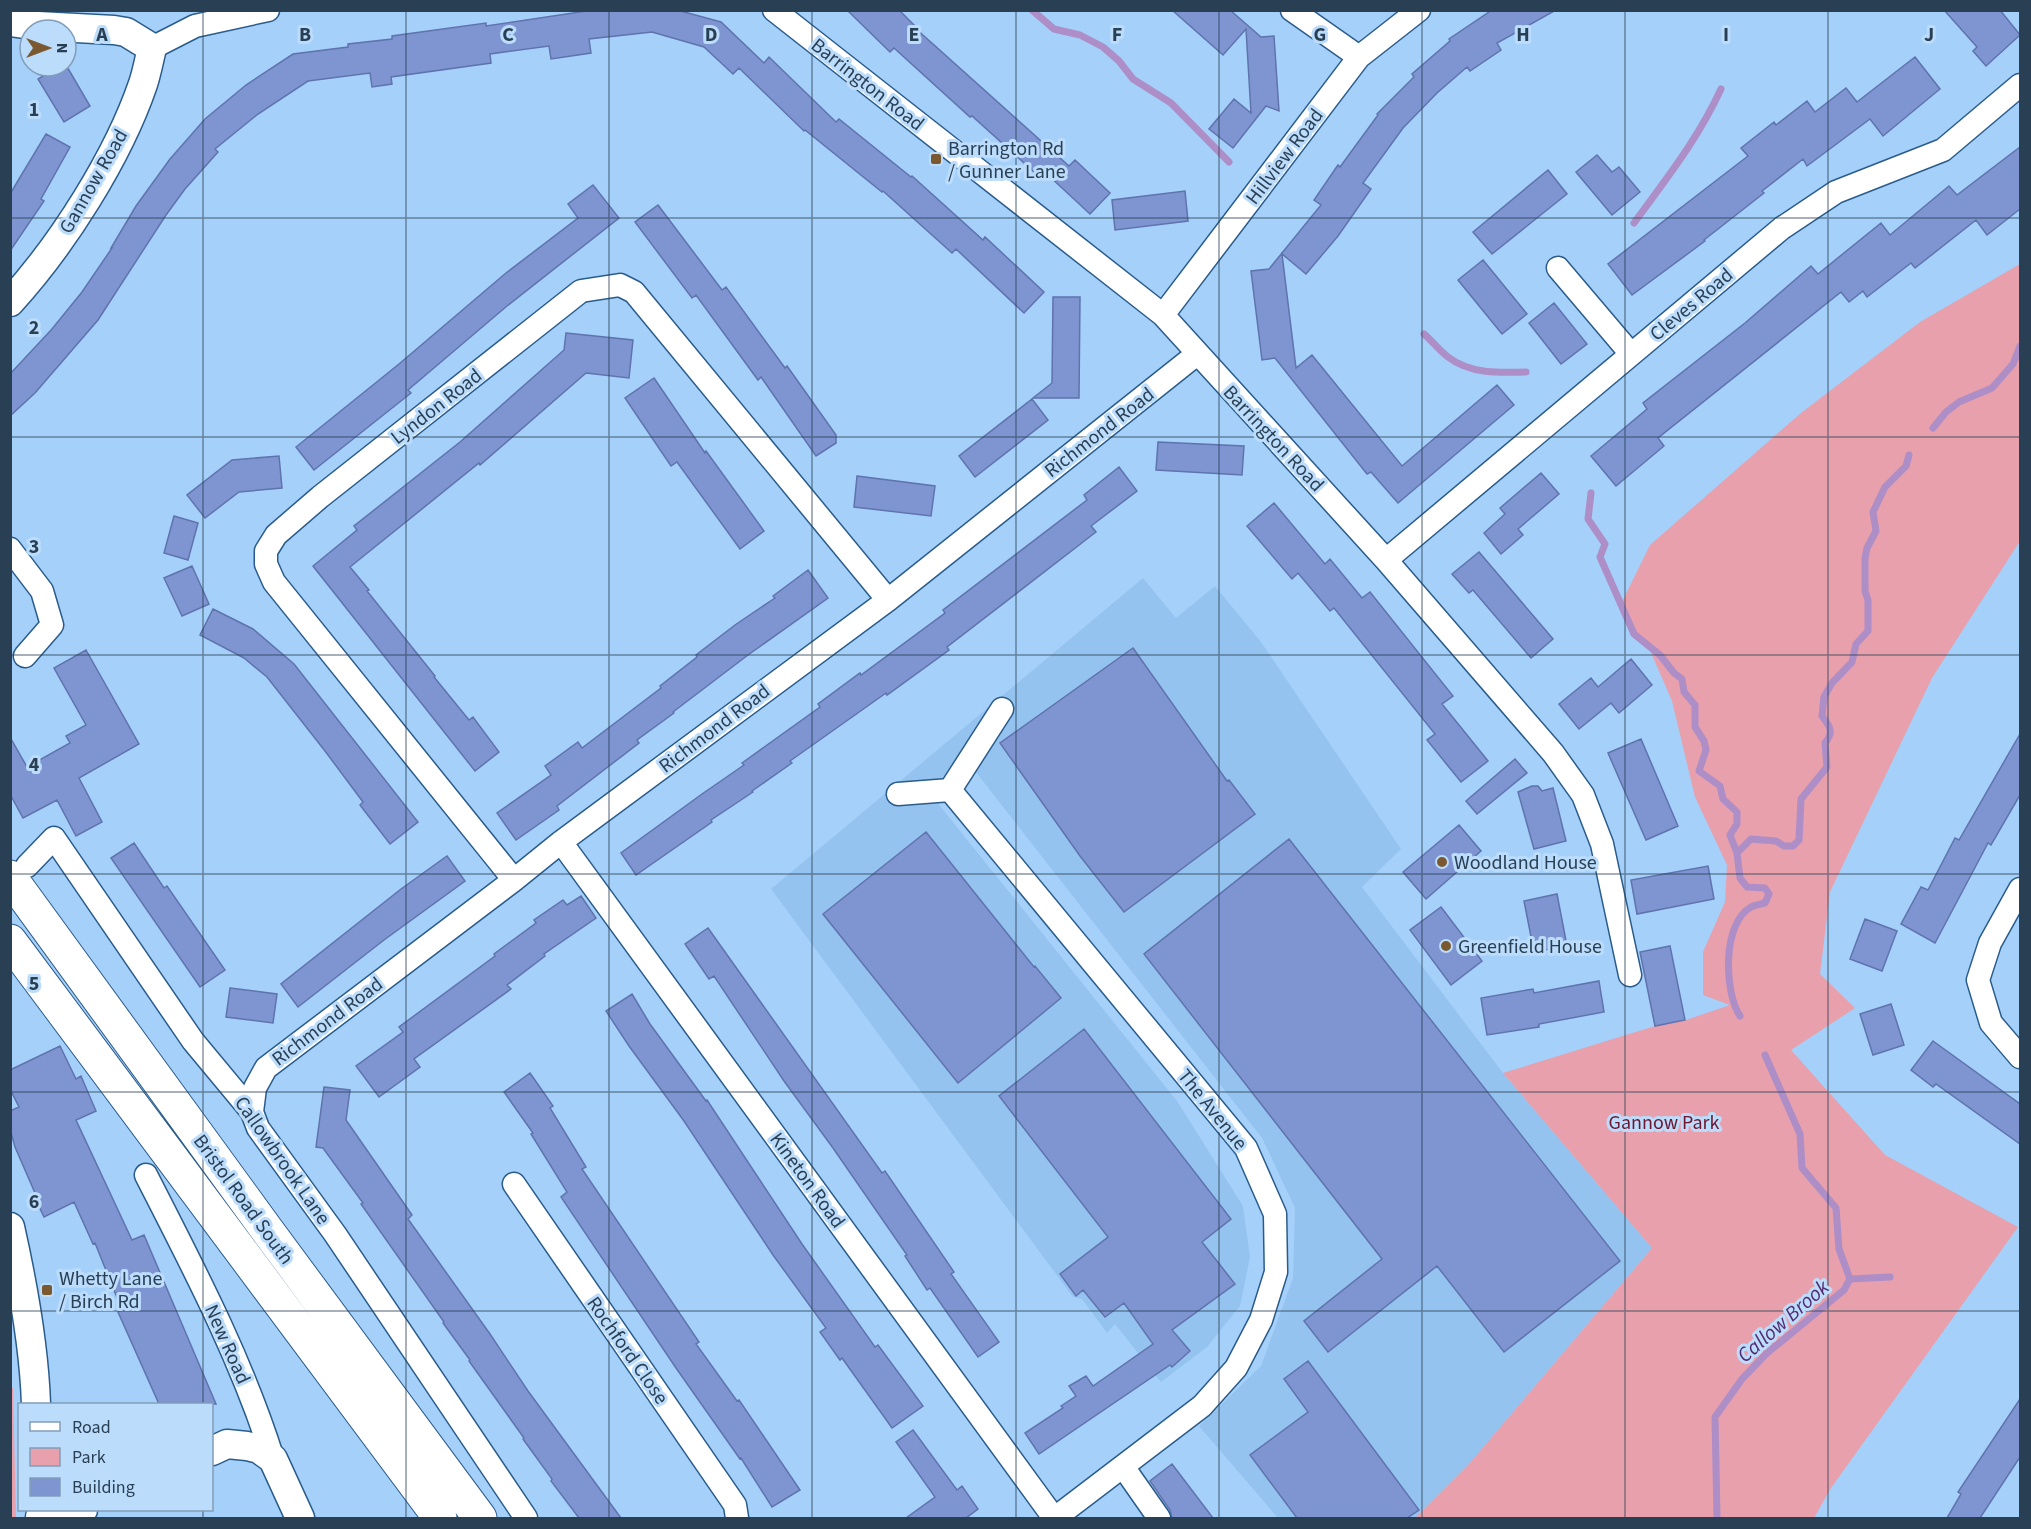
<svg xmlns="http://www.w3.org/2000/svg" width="2031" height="1529" font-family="'Source Sans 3',sans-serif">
	<rect width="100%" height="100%" fill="#a5d0fa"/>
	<path fill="#95c3f0" d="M 1143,578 L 1176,618 L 1215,586 L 1261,642 L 1401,849 L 1362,887 L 1503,1073 L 1652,1248 L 1469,1464 L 1415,1518 L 1278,1518 L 1199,1426 L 1261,1366 L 1293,1278 L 1295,1208 L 1262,1138 L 968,762 L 932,796 L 1177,1101 L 1243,1206 L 1250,1257 L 1240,1306 L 1207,1347 L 1161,1382 L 1115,1324 L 1107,1333 L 1082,1299 L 1073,1297 L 771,889 Z"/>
	<path fill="#e7a0ac" d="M 2020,264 L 2020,541 L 1932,678 L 1830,892 L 1820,974 L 1855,1008 L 1791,1050 L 1885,1155 L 2018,1227 L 1831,1488 L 1814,1518 L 1415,1518 L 1469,1464 L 1652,1248 L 1503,1073 L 1655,1026 L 1686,1020 L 1730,1005 L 1703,995 L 1703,952 L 1725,902 L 1727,865 L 1695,797 L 1672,701 L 1649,648 L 1619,608 L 1650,545 L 1801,413 L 1920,322 Z
		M 11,1388 L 13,1388 L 16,1518 L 10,1518 Z"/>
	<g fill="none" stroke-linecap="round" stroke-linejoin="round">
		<path stroke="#ad8ec7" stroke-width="7" d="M 1032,10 L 1054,29 L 1080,35 L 1103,47 L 1119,61 L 1133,79 L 1171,103 L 1229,162
			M 1634,223 C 1666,179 1698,139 1721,89
			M 1424,334 C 1432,341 1439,350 1448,357 C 1470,374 1499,373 1526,372
			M 1933,428 L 1946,412 L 1959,402 L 1992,388 L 2013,364 L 2020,346
			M 1591,493 L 1588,519 L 1605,544 L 1600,557 L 1634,634 L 1660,655 L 1674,673 L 1682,679 L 1684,692 L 1695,705 L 1695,727 L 1704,741 L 1706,750 L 1699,771 L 1720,786 L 1723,799 L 1737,812 L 1737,824 L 1730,835 L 1737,853 L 1740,878 L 1747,887 L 1765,888 L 1769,894 L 1765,903 C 1761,904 1755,905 1751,907 C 1722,923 1724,992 1740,1016
			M 1737,853 L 1751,839 L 1776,841 L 1784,846 L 1793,846 L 1799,840 L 1801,799 L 1827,767 L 1825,743 C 1834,732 1830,726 1822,716 L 1824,697 L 1832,683 L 1852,662 L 1856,644 L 1868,631 L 1868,600 L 1865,591 L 1865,558 L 1867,548 L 1876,531 L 1873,512 L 1885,487 L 1906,466 L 1909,455
			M 1850,1279 L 1890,1277
			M 1717,1518 L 1715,1417 L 1742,1379 L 1766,1354 L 1844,1290 L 1850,1279 L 1839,1249 L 1836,1208 L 1802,1168 L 1800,1134 L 1765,1055"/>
	</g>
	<path fill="#7f95d2" stroke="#5f73ad" stroke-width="1.5" d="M 593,10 L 677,10 L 721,22 L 764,63 L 769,57 L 836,122 L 839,119 L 911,177 L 912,176 L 983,240 L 985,237 L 1044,292 L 1024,313 L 956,249 L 952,253 L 883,191 L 882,192 L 805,130 L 804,131 L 739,68 L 733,74 L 704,47 L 652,32 L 589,39 L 591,53 L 551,59 L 549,46 L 490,54 L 491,63 L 391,77 L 392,84 L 372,87 L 370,73 L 308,81 L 258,114 L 215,149 L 218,152 L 185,189 L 166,215 L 98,320 L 35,393 L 10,416 L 10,374 L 52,329 L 82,292 L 112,248 L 111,248 L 136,206 L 170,159 L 205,119 L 246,85 L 293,54 L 348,47 L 348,44 L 392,39 L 392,36 L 486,23 L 486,26 Z
		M 847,10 L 899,10 L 915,26 L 914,27 L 1069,166 L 1075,160 L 1110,193 L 1090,214 L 1048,175 L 1043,180 L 972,116 L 970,117 L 894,48 L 890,52 Z
		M 1172,10 L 1230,10 L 1261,37 L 1274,36 L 1279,111 L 1266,106 L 1233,148 L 1209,129 L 1234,99 L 1251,113 L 1246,29 L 1223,55 Z
		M 1492,10 L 1556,10 L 1497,43 L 1501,50 L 1470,71 L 1467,67 L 1437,93 L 1403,128 L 1363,183 L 1371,189 L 1338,236 L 1306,274 L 1282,254 L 1296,368 L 1312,355 L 1402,466 L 1497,385 L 1514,405 L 1398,503 L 1371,472 L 1367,474 L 1275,358 L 1262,360 L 1251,271 L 1269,269 L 1321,205 L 1314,200 L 1338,165 L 1340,167 L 1378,115 L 1377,114 L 1414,77 L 1412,74 L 1450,41 L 1449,39 Z
		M 1944,10 L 2000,10 L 2020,35 L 1986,66 L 1973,51 L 1977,47 Z
		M 1915,57 L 1940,89 L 1883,136 L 1870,119 L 1807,166 L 1803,159 L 1762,191 L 1764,193 L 1704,240 L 1705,241 L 1632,295 L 1608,264 L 1748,156 L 1741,148 L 1774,122 L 1776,125 L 1807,101 L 1815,112 L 1846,88 L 1857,102 Z
		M 66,65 L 90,106 L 64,122 L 38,79 L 60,66 Z
		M 46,134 L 70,147 L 41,199 L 44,201 L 10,251 L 10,194 Z
		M 2020,147 L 2020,209 L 1987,235 L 1976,220 L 1915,268 L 1911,263 L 1867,297 L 1863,291 L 1849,302 L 1841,292 L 1658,438 L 1664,446 L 1616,486 L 1591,456 L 1647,409 L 1643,403 L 1745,323 L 1811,266 L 1818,274 L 1881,223 L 1890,235 L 1949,186 L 1957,195 Z
		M 1597,155 L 1612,172 L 1619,167 L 1640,192 L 1612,215 L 1576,172 Z
		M 1548,170 L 1567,194 L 1492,254 L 1473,232 Z
		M 593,185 L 619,218 L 507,306 L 408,390 L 411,393 L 314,470 L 296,447 L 399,364 L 506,273 L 578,218 L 568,204 Z
		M 1185,191 L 1188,221 L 1115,230 L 1112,200 Z
		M 658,205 L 722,290 L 726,287 L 785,368 L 787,366 L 836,435 L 836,443 L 816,456 L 761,377 L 758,380 L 696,295 L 692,298 L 635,222 Z
		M 1483,260 L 1527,314 L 1502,334 L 1458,280 Z
		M 1053,297 L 1080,297 L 1079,398 L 1033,398 L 1052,383 Z
		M 1554,303 L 1587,344 L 1561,364 L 1529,323 Z
		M 566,333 L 633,340 L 629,378 L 586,373 L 480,465 L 479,463 L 350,567 L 369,590 L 367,591 L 435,676 L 434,677 L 469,720 L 473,717 L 499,752 L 475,771 L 313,566 L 357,530 L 354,526 L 460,442 L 564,350 Z
		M 654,378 L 705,453 L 706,451 L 764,531 L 740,549 L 677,462 L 671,466 L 625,398 Z
		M 1032,399 L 1048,420 L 975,477 L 959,456 Z
		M 1158,442 L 1244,446 L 1242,475 L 1156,470 Z
		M 279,456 L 282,488 L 239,492 L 205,518 L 187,495 L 232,460 Z
		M 1119,467 L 1137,491 L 1091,526 L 1096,532 L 947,647 L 949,650 L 887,695 L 886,693 L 790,761 L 792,763 L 752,791 L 753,792 L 711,820 L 712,822 L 636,875 L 621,853 L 702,794 L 744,765 L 742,763 L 820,707 L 818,704 L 860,673 L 861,675 L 945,613 L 943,610 L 1087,500 L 1084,495 Z
		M 1541,473 L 1559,494 L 1518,529 L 1523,535 L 1501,554 L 1484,533 L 1505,514 L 1500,508 Z
		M 857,476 L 935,486 L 931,516 L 854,507 Z
		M 1274,503 L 1325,564 L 1330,559 L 1362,598 L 1370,592 L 1453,696 L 1442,704 L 1488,761 L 1461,782 L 1427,740 L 1435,734 L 1334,608 L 1330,611 L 1298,573 L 1292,579 L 1247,526 Z
		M 174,516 L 198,523 L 188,560 L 164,553 Z
		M 1479,552 L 1553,639 L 1531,658 L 1473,590 L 1469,593 L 1452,574 Z
		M 192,566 L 209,604 L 182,616 L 164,578 Z
		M 808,570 L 828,598 L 748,655 L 673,712 L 674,713 L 637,740 L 639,743 L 557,806 L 559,810 L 516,840 L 497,813 L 551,775 L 545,766 L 578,742 L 582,748 L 661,688 L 660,686 L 697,657 L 696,655 L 735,625 L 775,598 L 773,596 Z
		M 213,609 L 253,629 L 294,664 L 418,822 L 390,844 L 360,805 L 363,802 L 325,751 L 267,677 L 244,658 L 200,635 Z
		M 1133,648 L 1227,781 L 1229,780 L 1255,814 L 1124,912 L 1080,856 L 1000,743 Z
		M 86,650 L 139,744 L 79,778 L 102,822 L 76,836 L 57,800 L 23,818 L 10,794 L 10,737 L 27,767 L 70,743 L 66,736 L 86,725 L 54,668 Z
		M 1631,659 L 1652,685 L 1619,713 L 1611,703 L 1579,729 L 1559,704 L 1591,678 L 1598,687 Z
		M 2020,734 L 2020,795 L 1991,845 L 1988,843 L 1935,943 L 1901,924 L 1921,887 L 1928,890 L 1955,838 L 1959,840 Z
		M 1641,739 L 1678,826 L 1646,840 L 1608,753 Z
		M 1515,759 L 1527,773 L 1477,814 L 1466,801 Z
		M 1532,786 L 1538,786 L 1542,791 L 1553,788 L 1566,841 L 1534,849 L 1518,792 Z
		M 1459,825 L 1481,851 L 1426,899 L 1403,872 Z
		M 926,832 L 1034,967 L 1035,966 L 1061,998 L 958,1083 L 823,914 Z
		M 1289,839 L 1620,1261 L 1504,1352 L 1437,1266 L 1328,1352 L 1304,1321 L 1382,1259 L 1144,954 Z
		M 134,843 L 164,888 L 167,886 L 225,970 L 200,987 L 111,858 Z
		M 447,856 L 465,881 L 384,940 L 298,1007 L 281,984 L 401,889 Z
		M 1708,866 L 1714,899 L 1637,914 L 1631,880 Z
		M 1557,894 L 1567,946 L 1534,952 L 1524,901 Z
		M 581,896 L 596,918 L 544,954 L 545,956 L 507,985 L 511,989 L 414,1059 L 420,1067 L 379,1097 L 356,1066 L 403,1032 L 399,1027 L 495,956 L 494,954 L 536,923 L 534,920 L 563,900 L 567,905 Z
		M 1441,907 L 1482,961 L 1451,985 L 1410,930 Z
		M 1865,919 L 1897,931 L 1882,971 L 1850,959 Z
		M 708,928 L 882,1173 L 885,1171 L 954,1272 L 951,1274 L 999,1342 L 978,1357 L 930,1288 L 927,1290 L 905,1256 L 907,1255 L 833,1148 L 784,1081 L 714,976 L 709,979 L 685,944 Z
		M 1670,946 L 1685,1020 L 1655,1026 L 1640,952 Z
		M 1599,981 L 1604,1012 L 1539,1024 L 1539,1027 L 1487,1035 L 1481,998 L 1533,989 L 1534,993 Z
		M 230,988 L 277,994 L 273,1023 L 226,1017 Z
		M 632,994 L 650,1024 L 706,1101 L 707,1100 L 802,1244 L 875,1347 L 878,1345 L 923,1406 L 892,1428 L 842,1358 L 840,1360 L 820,1332 L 826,1328 L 773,1255 L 684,1121 L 629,1046 L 606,1011 Z
		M 1891,1004 L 1904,1045 L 1873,1055 L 1860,1014 Z
		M 1084,1029 L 1231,1219 L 1202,1242 L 1235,1284 L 1172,1330 L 1190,1351 L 1172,1367 L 1170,1365 L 1039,1454 L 1025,1433 L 1063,1408 L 1061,1406 L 1076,1396 L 1069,1386 L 1086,1376 L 1093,1386 L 1153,1344 L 1124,1303 L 1105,1317 L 1083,1290 L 1076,1296 L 1060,1274 L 1108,1237 L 999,1096 Z
		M 1933,1041 L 2020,1104 L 2020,1144 L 1936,1084 L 1933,1087 L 1911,1070 Z
		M 60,1046 L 76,1079 L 81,1076 L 96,1111 L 76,1120 L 132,1240 L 144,1235 L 216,1404 L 159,1404 L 118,1312 L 122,1310 L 95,1243 L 93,1244 L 74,1202 L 44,1217 L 33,1194 L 35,1193 L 15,1147 L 10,1129 L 10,1111 L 19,1107 L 10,1089 L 10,1070 Z
		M 530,1073 L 553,1106 L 550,1108 L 586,1167 L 582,1169 L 699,1342 L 696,1344 L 737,1401 L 739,1400 L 800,1490 L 772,1507 L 741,1458 L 740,1459 L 676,1368 L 561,1197 L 567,1192 L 531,1134 L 533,1133 L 504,1092 Z
		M 324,1087 L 350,1090 L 346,1120 L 412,1215 L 408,1219 L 490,1334 L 528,1391 L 621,1518 L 579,1518 L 551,1481 L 552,1479 L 523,1439 L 524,1438 L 469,1361 L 470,1360 L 443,1323 L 444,1322 L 361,1204 L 363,1203 L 323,1148 L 316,1147 Z
		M 1308,1361 L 1419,1510 L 1407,1518 L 1297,1518 L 1250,1455 L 1308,1412 L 1284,1379 Z
		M 2020,1399 L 2020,1457 L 1980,1518 L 1947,1518 L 1961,1494 L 1958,1492 Z
		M 913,1430 L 957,1490 L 962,1486 L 978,1509 L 966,1518 L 906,1518 L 935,1497 L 896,1442 Z
		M 1172,1464 L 1213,1518 L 1172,1518 L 1170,1510 L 1150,1481 Z"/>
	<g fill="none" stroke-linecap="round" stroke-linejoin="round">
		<g stroke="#2a5c8b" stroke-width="25">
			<path id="minor" d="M 774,10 L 1163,315 L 1386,560 L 1553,753 L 1583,795 L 1602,844 L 1630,975
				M 1292,10 L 1359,57
				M 152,48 L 195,26 L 268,10
				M 1558,268 L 1631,354
				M 1163,315 L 1359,57 L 1419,10
				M 10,549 L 42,591 L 52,625 L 25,656
				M 1386,560 L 1782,228 L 1836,192 L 1943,150 L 2020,85
				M 950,790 L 1246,1148 L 1275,1214 L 1276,1272 L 1261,1320 L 1236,1368 L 1202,1406 L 1055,1518
				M 898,794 L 950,790 L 1002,709
				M 561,842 L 1054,1518
				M 27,866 L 54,838 L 193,1041 L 252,1112 L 258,1128 L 335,1234 L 526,1518
				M 514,880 L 274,582 L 266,564 L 266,551 L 276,535 L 320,497 L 581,291 L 620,285 L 634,292 L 888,600
				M 2020,889 L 1990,943 L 1978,980 L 1991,1023 L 2020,1057
				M 252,1112 L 255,1088 L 266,1068 L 514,880 L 561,842 L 888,600 L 1197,354
				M 146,1175 C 193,1267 242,1360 273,1459
				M 514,1184 L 735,1505 L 737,1518
				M 1124,1468 L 1159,1518"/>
		</g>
		<g stroke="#2a5c8b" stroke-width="31">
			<path id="tertiary" d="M 10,22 L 38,26 L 114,30 L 126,32 L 152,48 C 149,60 147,72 143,84 C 118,157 63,244 10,302
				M 10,1227 C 23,1285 34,1345 36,1404
				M 212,1451 L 227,1444 L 247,1446 L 259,1449 L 273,1459 L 300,1518
				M 40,1517 L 83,1510"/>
		</g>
		<g stroke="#2a5c8b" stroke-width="35">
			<path id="trunk" d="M 10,877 L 267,1230 L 480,1518
				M 10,941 L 440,1518"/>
		</g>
		<use href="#minor" stroke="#fff" stroke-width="22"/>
		<use href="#tertiary" stroke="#fff" stroke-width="28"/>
		<use href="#trunk" stroke="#fff" stroke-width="33"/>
	</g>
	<path fill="none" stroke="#293f54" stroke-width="1.5" stroke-opacity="0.55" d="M 203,10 L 203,1404M 406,10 L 406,1518M 609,10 L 609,1518M 812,10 L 812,1518M 1016,10 L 1016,1518M 1219,10 L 1219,1518M 1422,10 L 1422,1518M 1625,10 L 1625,1518M 1828,10 L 1828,1518M 10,218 L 2020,218M 10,437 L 2020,437M 10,655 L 2020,655M 10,874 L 2020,874M 10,1092 L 2020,1092M 10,1311 L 2020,1311M 203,1510 L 203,1518"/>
	<g fill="#7a5830" stroke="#bcdcfc" stroke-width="2">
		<rect x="930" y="153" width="12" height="12" rx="3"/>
		<circle cx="1442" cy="862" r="6"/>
		<circle cx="1446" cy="946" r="6"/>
		<rect x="41" y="1284" width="12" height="12" rx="3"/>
	</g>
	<g text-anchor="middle" stroke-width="6" stroke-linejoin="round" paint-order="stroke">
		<g font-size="20" fill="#293f54" stroke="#bcdcfc">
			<text transform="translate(868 84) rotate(38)" y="7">Barrington Road</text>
			<text transform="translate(1284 156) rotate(-53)" y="7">Hillview Road</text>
			<text transform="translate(93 181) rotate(-60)" y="7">Gannow Road</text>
			<text transform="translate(1691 304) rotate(-40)" y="7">Cleves Road</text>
			<text transform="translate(436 406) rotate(-38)" y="7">Lyndon Road</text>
			<text transform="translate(1099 432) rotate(-38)" y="7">Richmond Road</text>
			<text transform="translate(1274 438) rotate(47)" y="7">Barrington Road</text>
			<text transform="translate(714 728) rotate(-37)" y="7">Richmond Road</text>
			<text transform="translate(327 1021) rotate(-37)" y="7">Richmond Road</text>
			<text transform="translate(1213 1109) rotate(51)" y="7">The Avenue</text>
			<text transform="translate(283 1160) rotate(55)" y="7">Callowbrook Lane</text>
			<text transform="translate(808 1180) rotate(54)" y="7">Kineton Road</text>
			<text transform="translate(244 1199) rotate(54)" y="7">Bristol Road South</text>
			<text transform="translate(228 1344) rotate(66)" y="7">New Road</text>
			<text transform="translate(628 1350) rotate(55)" y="7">Rochford Close</text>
		</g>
		<g font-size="20" fill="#293f54" stroke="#bcdcfc" text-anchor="start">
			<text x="948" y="155">Barrington Rd<tspan x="948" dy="23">/ Gunner Lane</tspan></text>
			<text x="1454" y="869">Woodland House</text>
			<text x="1458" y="953">Greenfield House</text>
			<text x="59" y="1285">Whetty Lane<tspan x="59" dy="23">/ Birch Rd</tspan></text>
		</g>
		<g font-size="20" fill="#6c162f" stroke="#bcdcfc">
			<text x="1664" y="1129">Gannow Park</text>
		</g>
		<g font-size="21" font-style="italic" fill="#532a6f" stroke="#bcdcfc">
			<text transform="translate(1783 1321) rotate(-41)" y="7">Callow Brook</text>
		</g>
	</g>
	<g font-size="20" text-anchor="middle" font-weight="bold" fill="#293f54" stroke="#bcdcfc" stroke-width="6" stroke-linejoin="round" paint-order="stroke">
		<text x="102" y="41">A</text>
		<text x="305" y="41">B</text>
		<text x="508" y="41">C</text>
		<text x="711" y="41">D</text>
		<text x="914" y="41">E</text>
		<text x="1117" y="41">F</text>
		<text x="1320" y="41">G</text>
		<text x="1523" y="41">H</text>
		<text x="1726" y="41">I</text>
		<text x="1929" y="41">J</text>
		<text x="34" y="116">1</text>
		<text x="34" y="334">2</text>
		<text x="34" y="553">3</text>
		<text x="34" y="771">4</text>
		<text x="34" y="990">5</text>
		<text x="34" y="1208">6</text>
	</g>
	<rect width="2031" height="1529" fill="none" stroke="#293f54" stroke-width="24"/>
	<rect x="18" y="1403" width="195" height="108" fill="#bcdcfc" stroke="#819db9" stroke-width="1.5"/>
	<rect x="30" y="1422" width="30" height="9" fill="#ffffff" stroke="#819db9" stroke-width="1.5"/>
	<text x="72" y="1433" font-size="18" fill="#293f54">Road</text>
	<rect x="30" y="1448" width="30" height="18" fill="#e7a0ac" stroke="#819db9" stroke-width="1.5"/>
	<text x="72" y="1463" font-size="18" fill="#293f54">Park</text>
	<rect x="30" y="1478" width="30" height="18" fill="#7f95d2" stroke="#819db9" stroke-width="1.5"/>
	<text x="72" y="1493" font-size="18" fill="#293f54">Building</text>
	<g transform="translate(48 48) rotate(90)"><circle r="28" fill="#bcdcfc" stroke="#819db9" stroke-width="1.5"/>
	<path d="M0-4.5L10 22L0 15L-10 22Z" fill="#7a5830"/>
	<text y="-9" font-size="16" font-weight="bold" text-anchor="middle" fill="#293f54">N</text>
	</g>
</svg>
